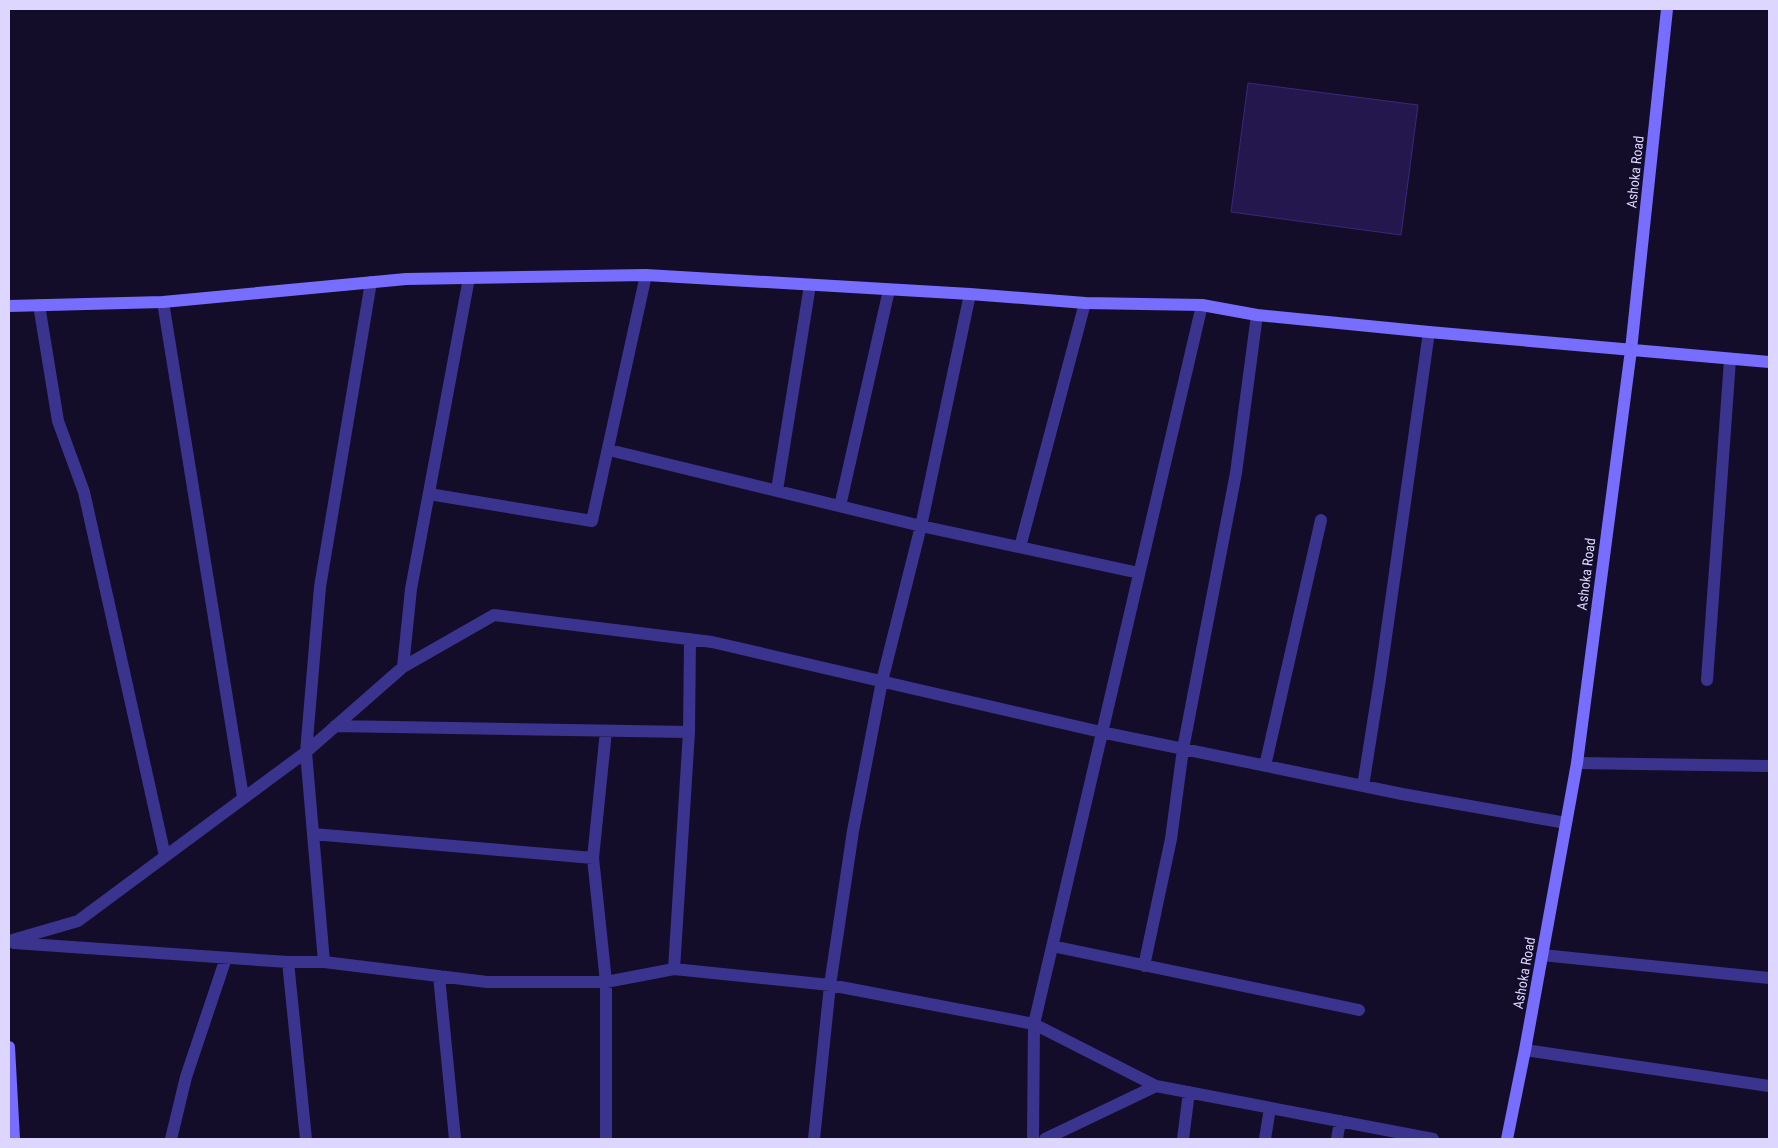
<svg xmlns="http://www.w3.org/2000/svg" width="1778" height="1148" font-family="'Roboto Condensed',sans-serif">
	<rect width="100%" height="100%" fill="#130d2a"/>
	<path fill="#24174d" stroke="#3b277b" d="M 1248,83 L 1418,105 L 1401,235 L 1231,212 Z"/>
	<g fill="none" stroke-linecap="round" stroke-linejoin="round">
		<path stroke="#3b348e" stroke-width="12" d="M 163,302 L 243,797
			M 39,305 L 58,421 L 84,492 L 165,856
			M 609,450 L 921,526 L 1139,573
			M 777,490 L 810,285
			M 429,494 L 592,521 L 646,275
			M 840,506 L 889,290
			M 1020,547 L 1085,303
			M 403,667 L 411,589 L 469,278
			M 1707,680 L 1730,360
			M 335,726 L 689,732
			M 606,731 L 593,858 L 606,982 L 606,1139
			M 1577,763 L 1769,766
			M 1265,766 L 1321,520
			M 1363,786 L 1380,679 L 1429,332
			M 313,834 L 593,858
			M 9,941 L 78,921 L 306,752 L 403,667 L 494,615 L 712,642 L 1101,732 L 1402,794 L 1566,823
			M 14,943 L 288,962 L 324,962 L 487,982 L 606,982 L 674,969 L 830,985 L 1034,1024 L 1156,1086 L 1433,1139
			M 1052,946 L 1359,1010
			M 1542,955 L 1769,978
			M 288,962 L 306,1139
			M 324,962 L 306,752 L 320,587 L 371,282
			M 1144,966 L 1171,839 L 1183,749 L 1236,473 L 1257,315
			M 674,969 L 689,732 L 690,639
			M 439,976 L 455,1139
			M 1525,1050 L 1769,1086
			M 171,1139 L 186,1077 L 226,958
			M 814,1139 L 830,985 L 853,831 L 882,681 L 921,526 L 970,294
			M 1033,1139 L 1034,1024 L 1202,305
			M 1045,1139 L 1156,1086
			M 1183,1139 L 1189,1092
			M 1265,1139 L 1270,1108
			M 1337,1139 L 1340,1121"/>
		<path stroke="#776dff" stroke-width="12" d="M 9,306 L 163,302 L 406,279 L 646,275 L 970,294 L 1085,303 L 1202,305 L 1257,315 L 1429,332 L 1769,362
			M 9,1047 L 14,1139
			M 1507,1139 L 1525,1050 L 1577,763 L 1631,350 L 1667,9"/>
	</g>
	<g text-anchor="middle" stroke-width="4" stroke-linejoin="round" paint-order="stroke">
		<g font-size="14" fill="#ddd6ff" stroke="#130d2a">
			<text transform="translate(1635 172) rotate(-84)" y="5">Ashoka Road</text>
			<text transform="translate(1586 574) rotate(-83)" y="5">Ashoka Road</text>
			<text transform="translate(1524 973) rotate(-80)" y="5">Ashoka Road</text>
		</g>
	</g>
	<rect width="1778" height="1148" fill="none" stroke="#ddd6ff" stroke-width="20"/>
</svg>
